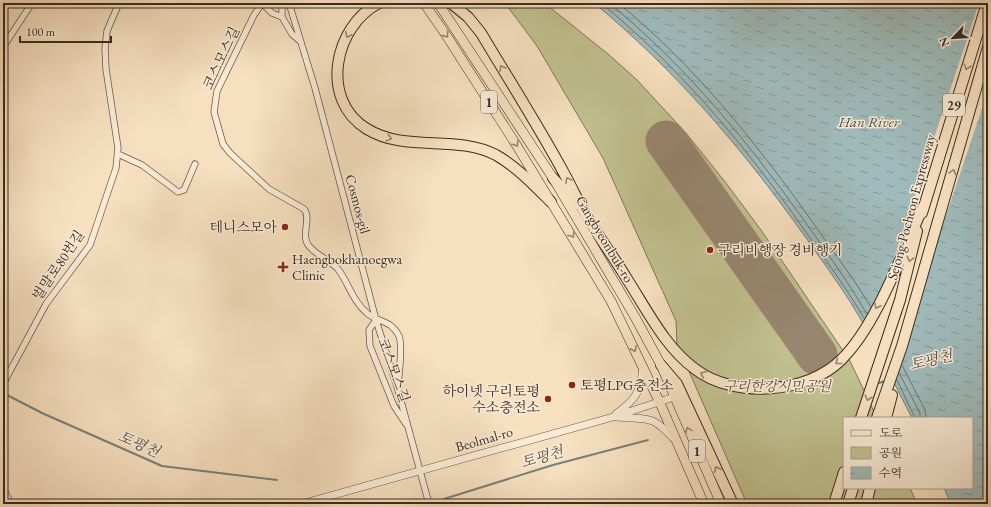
<svg xmlns="http://www.w3.org/2000/svg" width="991" height="507" font-family="'EB Garamond','Noto Serif KR',serif">
	<defs>
		<pattern id="water-ripples" width="26" height="14" patternUnits="userSpaceOnUse"><rect width="26" height="14" fill="#9fbbbb"/><path d="M2 4q2-2 4 0t4 0M15 11q2-2 4 0t4 0" fill="none" stroke="#839898"/></pattern>
	</defs>
	<rect width="100%" height="100%" fill="#f6e0c0"/>
	<filter id="stains"><feTurbulence type="fractalNoise" baseFrequency=".005" numOctaves="4"/><feColorMatrix values="0 0 0 0 .2 0 0 0 0 .09 0 0 0 0 .02 0 0 0 .5 -.17"/></filter>
	<radialGradient id="worn" r=".72"><stop offset=".6" stop-color="#630" stop-opacity="0"/><stop offset="1" stop-color="#630" stop-opacity=".3"/></radialGradient>
	<path fill="#c1c18f" stroke="#7e7658" d="M 505,3 L 545,3 L 547,5 L 608,54 L 636,79 L 686,133 L 726,183 L 761,230 L 850,361 L 877,418 L 844,418 L 844,488 L 910,488 L 917,504 L 747,504 L 677,344 L 676,321 L 603,158 L 537,46 Z"/>
	<path fill="url(#water-ripples)" stroke="#77817d" d="M 594,3 L 988,3 L 988,504 L 951,504 L 944,488 L 972,488 L 972,418 L 912,418 C 892,380 874,340 851,303 C 835,278 818,255 801,231 C 741,147 674,69 594,3 Z"/>
	<path fill="#f6e0c0" d="M 979,3 L 988,3 L 988,91 L 900,351 L 892,384 L 865,331 L 894,258 Z"/>
	<g fill="none" stroke-linecap="round" stroke-linejoin="round">
		<path stroke="#6d736e" stroke-width="1" d="M 601,3 C 679,67 745,145 803,228 C 824,258 846,287 864,318
			M 609,3 C 686,66 750,144 808,226 C 828,254 849,283 867,314
			M 618,3 C 693,64 755,141 811,220 C 831,249 853,277 871,307
			M 902,365 L 925,410 L 926,418
			M 899,373 L 920,413 L 920,418
			M 897,380 L 915,418"/>
		<path stroke="#77817d" stroke-width="2" d="M 879,383 L 885,381
			M 3,393 L 42,413 L 162,466 L 277,480
			M 444,499 L 553,465 L 648,440"/>
		<path stroke="#988670" stroke-width="41" d="M 666,141 L 817,355"/>
		<g stroke="#6a5848" stroke-width="7">
			<path id="minor" d="M 262,3 L 272,13 L 282,17
				M 282,3 L 282,17 L 292,34 L 300,41
				M 289,3 L 315,88 L 376,320 L 398,390 L 429,504
				M 262,4 L 254,15 L 217,91 L 214,112 L 223,144 L 230,153 L 269,189 L 304,209 C 312,219 300,235 309,246 C 317,256 330,260 338,269 C 349,284 353,302 368,314 C 380,323 391,320 399,336 C 403,346 399,373 398,385
				M 3,47 L 32,3
				M 118,154 L 142,165 L 178,192 L 184,190 L 195,164
				M 376,320 L 369,330 L 370,346 L 394,406 L 406,424
				M 3,384 L 46,304 L 90,245 L 116,168 L 118,148 L 106,69 L 105,48 L 107,31 L 119,3
				M 3,488 L 11,504"/>
		</g>
		<g stroke="#6a5848" stroke-width="8">
			<path id="tertiary" d="M 616,414 C 636,399 640,393 643,368
				M 617,417 C 649,420 651,414 674,439
				M 301,504 L 613,417 L 674,397"/>
		</g>
		<g stroke="#3b2b20" stroke-width="10">
			<path id="trunk" d="M 424,3 L 448,38 L 517,146 L 611,301 L 660,403 L 704,504
				M 438,3 L 553,178 L 635,317 L 661,365 L 721,504"/>
		</g>
		<g stroke="#3b2b20" stroke-width="12">
			<path id="motorway" d="M 379,3 C 334,26 319,100 367,129 C 406,153 456,134 496,155 C 517,167 534,185 551,202
				M 451,3 L 468,17 L 481,33 C 509,80 539,127 565,175 C 572,188 578,201 585,214 C 598,236 614,257 627,279 C 647,310 665,347 695,369 C 734,399 808,394 842,359 C 877,324 902,253 923,207
				M 553,178 L 576,204
				M 922,213 L 987,3
				M 661,365 L 677,384 L 733,504
				M 861,418 L 900,300 L 917,231
				M 877,418 L 902,346 L 988,47
				M 886,418 L 892,395
				M 834,504 L 844,472
				M 848,504 L 853,488
				M 866,504 L 870,488"/>
		</g>
		<use href="#minor" stroke="#f9ebd6" stroke-width="5.5"/>
		<use href="#tertiary" stroke="#f9ebd6" stroke-width="7"/>
		<use href="#trunk" stroke="#f6e0c0" stroke-width="9"/>
		<use href="#motorway" stroke="#f6e0c0" stroke-width="10"/>
	</g>
	<defs><path id="oneway-chevron" d="M-2-3.5L2.5 0L-2 3.5" fill="none" stroke-width="1.6" stroke-linecap="round" stroke-linejoin="round"/></defs>
	<g stroke="#988670">
		<use href="#oneway-chevron" transform="translate(348 35) rotate(117)"/>
		<use href="#oneway-chevron" transform="translate(446 35) rotate(55)"/>
		<use href="#oneway-chevron" transform="translate(967 67) rotate(108)"/>
		<use href="#oneway-chevron" transform="translate(502 68) rotate(-121)"/>
		<use href="#oneway-chevron" transform="translate(389 138) rotate(15)"/>
		<use href="#oneway-chevron" transform="translate(516 144) rotate(58)"/>
		<use href="#oneway-chevron" transform="translate(953 172) rotate(-74)"/>
		<use href="#oneway-chevron" transform="translate(568 180) rotate(-118)"/>
		<use href="#oneway-chevron" transform="translate(572 235) rotate(58)"/>
		<use href="#oneway-chevron" transform="translate(910 259) rotate(104)"/>
		<use href="#oneway-chevron" transform="translate(877 306) rotate(116)"/>
		<use href="#oneway-chevron" transform="translate(634 349) rotate(64)"/>
		<use href="#oneway-chevron" transform="translate(838 362) rotate(142)"/>
		<use href="#oneway-chevron" transform="translate(703 374) rotate(-155)"/>
		<use href="#oneway-chevron" transform="translate(868 398) rotate(109)"/>
		<use href="#oneway-chevron" transform="translate(688 430) rotate(-114)"/>
		<use href="#oneway-chevron" transform="translate(717 469) rotate(-115)"/>
	</g>
	<g fill="#8f2418" stroke="#f9ebd6" stroke-width="1.5">
		<circle cx="285" cy="227" r="4"/>
		<circle cx="710" cy="250" r="4"/>
		<path d="M281 261h4v4h4v4h-4v4h-4v-4h-4v-4h4z"/>
		<circle cx="572" cy="385" r="4"/>
		<circle cx="548" cy="399" r="4"/>
	</g>
	<g text-anchor="middle" stroke-width="3" stroke-linejoin="round" paint-order="stroke">
		<g fill="#f9ebd6" stroke="#746557" stroke-width="1">
			<rect x="481" y="91" width="16" height="22" rx="3"/>
			<rect x="943" y="94" width="22" height="22" rx="3"/>
			<rect x="689" y="440" width="16" height="22" rx="3"/>
		</g>
		<g font-size="13" font-weight="bold" fill="#3b2b20">
			<text x="489" y="107">1</text>
			<text x="954" y="110">29</text>
			<text x="697" y="456">1</text>
		</g>
		<g font-size="14" fill="#3b2b20" stroke="#f9ebd6">
			<text transform="translate(221 58) rotate(-65)" y="5">코스모스길</text>
			<text transform="translate(358 204) rotate(75)" y="5">Cosmos-gil</text>
			<text transform="translate(911 207) rotate(-75)" y="5">Sejong-Pocheon Expressway</text>
			<text transform="translate(605 239) rotate(59)" y="5">Gangbyeonbuk-ro</text>
			<text transform="translate(58 265) rotate(-56)" y="5">벌말로80번길</text>
			<text transform="translate(394 370) rotate(70)" y="5">코스모스길</text>
			<text transform="translate(484 439) rotate(-16)" y="5">Beolmal-ro</text>
		</g>
		<g font-size="14" fill="#3b2b20" stroke="#f9ebd6" text-anchor="start">
			<text x="277" y="232" text-anchor="end">테니스모아</text>
			<text x="718" y="255">구리비행장 경비행기</text>
			<text x="292" y="264">Haengbokhanoegwa<tspan x="292" dy="16">Clinic</tspan></text>
			<text x="580" y="390">토평LPG충전소</text>
			<text x="540" y="396" text-anchor="end">하이넷 구리토평<tspan x="540" dy="16">수소충전소</tspan></text>
		</g>
		<g font-size="14" font-style="italic" fill="#5c503c" stroke="#f9ebd6">
			<text x="777" y="391">구리한강시민공원</text>
		</g>
		<g font-size="15" font-style="italic" fill="#544f47" stroke="#f9ebd6">
			<text x="869" y="127">Han River</text>
			<text transform="translate(931 360) rotate(-13)" y="5">토평천</text>
			<text transform="translate(139 444) rotate(24)" y="5">토평천</text>
			<text transform="translate(542 457) rotate(-16)" y="5">토평천</text>
		</g>
	</g>
	<rect width="991" height="507" fill="none" stroke="#f6e0c0" stroke-width="16"/>
	<rect x="4" y="4" width="983" height="499" fill="none" stroke="#3b2b20" stroke-width="2"/>
	<rect x="8" y="8" width="975" height="491" fill="none" stroke="#3b2b20"/>
	<rect x="843" y="417" width="130" height="72" fill="#f9ebd6" stroke="#ad9e8d"/>
	<rect x="851" y="430" width="20" height="6" fill="#f9ebd6" stroke="#ad9e8d"/>
	<text x="879" y="437" font-size="12" fill="#3b2b20">도로</text>
	<rect x="851" y="447" width="20" height="12" fill="#c1c18f" stroke="#ad9e8d"/>
	<text x="879" y="457" font-size="12" fill="#3b2b20">공원</text>
	<rect x="851" y="467" width="20" height="12" fill="url(#water-ripples)" stroke="#ad9e8d"/>
	<text x="879" y="477" font-size="12" fill="#3b2b20">수역</text>
	<g transform="translate(953 38) rotate(245)" stroke="#f9ebd6" stroke-width="3" paint-order="stroke">
	<path d="M0-3L7 15L0 10L-7 15Z" fill="#3b2b20"/>
	<text y="-6" font-size="11" font-weight="bold" text-anchor="middle" fill="#3b2b20">N</text>
	</g>
	<path d="M20 36v6h91v-6" fill="none" stroke="#3b2b20" stroke-width="2"/>
	<text x="26" y="36" font-size="12" fill="#3b2b20" stroke="#f9ebd6" stroke-width="3" paint-order="stroke">100 m</text>
	<rect width="100%" height="100%" filter="url(#stains)"/>
	<rect width="100%" height="100%" fill="url(#worn)"/>
</svg>
